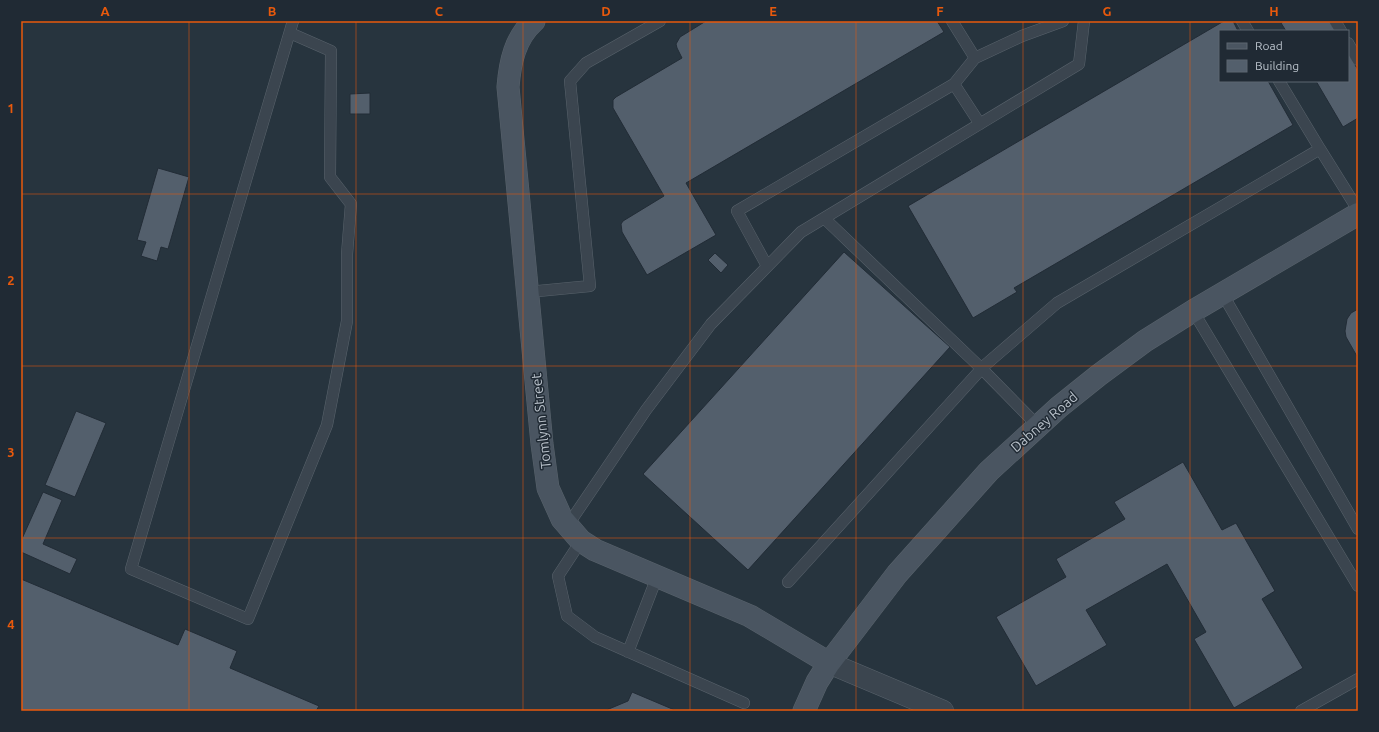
<svg xmlns="http://www.w3.org/2000/svg" width="1379" height="732" font-family="Ubuntu,sans-serif">
	<rect width="100%" height="100%" fill="#27343e"/>
	<path fill="#535f6c" stroke="#222c36" d="M 706,21 L 937,21 L 944,32 L 686,183 L 716,235 L 647,275 L 622,232 L 621,224 L 623,221 L 664,196 L 613,108 L 613,100 L 616,97 L 682,58 L 677,48 L 676,44 L 680,37 Z
		M 1224,21 L 1233,21 L 1238,31 L 1220,31 L 1220,81 L 1268,81 L 1293,125 L 1014,288 L 1017,292 L 973,318 L 908,206 Z
		M 1284,21 L 1329,21 L 1335,31 L 1286,31 L 1281,23 Z
		M 1348,53 L 1358,70 L 1358,118 L 1343,127 L 1316,81 L 1348,81 Z
		M 370,93 L 370,114 L 350,114 L 350,94 Z
		M 158,168 L 189,177 L 168,249 L 161,247 L 157,261 L 141,256 L 146,242 L 137,240 Z
		M 844,252 L 950,347 L 748,570 L 643,474 Z
		M 715,253 L 728,265 L 721,273 L 708,260 Z
		M 1358,309 L 1358,358 L 1346,337 L 1345,331 L 1347,319 L 1351,313 Z
		M 76,411 L 106,423 L 75,497 L 45,485 Z
		M 1183,462 L 1222,530 L 1236,523 L 1275,591 L 1262,599 L 1303,668 L 1234,708 L 1194,639 L 1206,632 L 1167,564 L 1086,610 L 1107,645 L 1036,686 L 996,617 L 1066,577 L 1056,559 L 1125,519 L 1114,502 Z
		M 43,492 L 62,500 L 43,544 L 77,559 L 70,574 L 21,552 L 21,541 Z
		M 21,579 L 178,645 L 185,629 L 237,651 L 230,668 L 319,706 L 316,711 L 21,711 Z
		M 632,692 L 677,711 L 604,711 L 628,701 Z"/>
	<g fill="none" stroke-linecap="round" stroke-linejoin="round">
		<g stroke="#59636c" stroke-width="12">
			<path id="lane" d="M 952,21 L 975,58 L 954,84 L 980,124
				M 1242,21 L 1248,31
				M 1335,21 L 1341,31
				M 290,33 L 331,51 L 330,177 L 351,204 L 347,254 L 347,321 L 327,425 L 248,619 L 131,569 L 293,21
				M 1348,43 L 1358,60
				M 975,58 L 1022,36 L 1063,21
				M 1279,81 L 1320,149
				M 824,218 L 982,369 L 1038,426
				M 767,266 L 737,211 L 954,84
				M 528,292 L 590,286 L 570,81 L 586,63 L 660,21
				M 1222,293 L 1358,529
				M 1193,311 L 1358,586
				M 568,525 L 646,410 L 711,324 L 801,232 L 1079,64 L 1084,21
				M 581,541 L 558,576 L 567,616 L 595,637 L 744,703
				M 788,582 L 984,366 L 1057,303 L 1320,149 L 1358,210
				M 628,652 L 657,577
				M 1301,711 L 1358,679"/>
		</g>
		<g stroke="#59636c" stroke-width="22">
			<path id="street" d="M 829,663 L 943,711"/>
		</g>
		<g stroke="#59636c" stroke-width="23">
			<path id="secondary" d="M 534,21 C 515,38 510,62 508,87 L 542,444 L 548,488 L 562,519 L 581,541 L 595,550 L 750,616 L 829,663
				M 804,711 L 817,682 L 829,663 L 897,574 L 989,471 L 1059,407 L 1099,375 L 1145,341 L 1193,311 L 1358,214"/>
		</g>
		<use href="#lane" stroke="#3b454f" stroke-width="11"/>
		<use href="#street" stroke="#3b454f" stroke-width="21"/>
		<use href="#secondary" stroke="#4a5561" stroke-width="22"/>
	</g>
	<path fill="none" stroke="#e8590c" stroke-width="1" stroke-opacity="0.55" d="M 189,21 L 189,711M 356,21 L 356,711M 523,21 L 523,711M 690,21 L 690,711M 856,21 L 856,711M 1023,21 L 1023,711M 1190,21 L 1190,711M 21,194 L 1358,194M 21,366 L 1358,366M 21,538 L 1358,538"/>
	<g text-anchor="middle" stroke-width="3" stroke-linejoin="round" paint-order="stroke">
		<g font-size="14" fill="#b8c0c9" stroke="#202a34">
			<text transform="translate(541 421) rotate(-96)" y="5">Tomlynn Street</text>
			<text transform="translate(1044 422) rotate(-41)" y="5">Dabney Road</text>
		</g>
	</g>
	<rect width="1379" height="732" fill="none" stroke="#202a34" stroke-width="44"/>
	<rect x="1219" y="30" width="130" height="52" fill="#202a34" stroke="#5d6670"/>
	<rect x="1227" y="43" width="20" height="6" fill="#4a5561" stroke="#5d6670"/>
	<text x="1255" y="50" font-size="12" fill="#b8c0c9">Road</text>
	<rect x="1227" y="60" width="20" height="12" fill="#535f6c" stroke="#5d6670"/>
	<text x="1255" y="70" font-size="12" fill="#b8c0c9">Building</text>
	<rect x="22" y="22" width="1335" height="688" fill="none" stroke="#e8590c" stroke-width="1.5"/>
	<g font-size="13" text-anchor="middle" font-weight="bold" fill="#e8590c">
		<text x="105" y="16">A</text>
		<text x="272" y="16">B</text>
		<text x="439" y="16">C</text>
		<text x="606" y="16">D</text>
		<text x="773" y="16">E</text>
		<text x="940" y="16">F</text>
		<text x="1107" y="16">G</text>
		<text x="1274" y="16">H</text>
		<text x="11" y="113">1</text>
		<text x="11" y="285">2</text>
		<text x="11" y="457">3</text>
		<text x="11" y="629">4</text>
	</g>
</svg>
